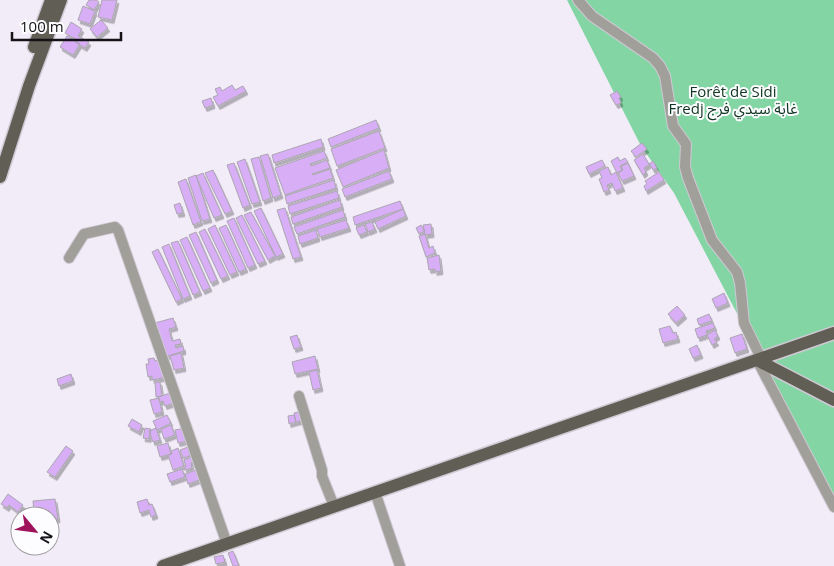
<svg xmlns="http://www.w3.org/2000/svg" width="834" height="566" font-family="'Open Sans','Noto Sans Arabic',sans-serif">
	<defs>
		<filter id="shadow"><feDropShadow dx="2" dy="3.5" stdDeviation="0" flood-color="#0004"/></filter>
	</defs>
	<rect width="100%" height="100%" fill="#f2ecf8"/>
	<path fill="#83d5a4" d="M 567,0 L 834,0 L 834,499 L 674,193 L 641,146 Z"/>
	<path fill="#d8aef7" stroke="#aba6b0" filter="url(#shadow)" d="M 89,0 L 96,0 L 99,2 L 94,10 L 86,5 Z
		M 102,0 L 117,0 L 112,20 L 98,17 Z
		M 83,6 L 95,11 L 90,24 L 78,20 Z
		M 101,20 L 108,28 L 97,37 L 90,29 Z
		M 71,22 L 82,29 L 78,36 L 89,42 L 85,48 L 75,42 L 77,40 L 65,33 Z
		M 67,36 L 80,44 L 73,55 L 60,47 Z
		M 232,85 L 235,90 L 243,86 L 246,91 L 218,106 L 213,97 L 218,95 L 215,89 L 220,87 L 222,91 Z
		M 617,91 L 621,97 L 619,98 L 621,103 L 616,105 L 610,95 Z
		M 211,98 L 213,105 L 205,108 L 202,101 Z
		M 376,120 L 379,128 L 331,147 L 328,139 Z
		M 379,131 L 385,148 L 337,166 L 331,149 Z
		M 321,139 L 323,147 L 274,163 L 272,155 Z
		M 642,143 L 647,149 L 636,157 L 631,151 Z
		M 384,150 L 389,168 L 343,187 L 336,170 Z
		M 324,151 L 327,158 L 310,164 L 311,166 L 327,160 L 330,168 L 312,174 L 313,175 L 330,169 L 333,178 L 285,195 L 275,168 Z
		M 268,154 L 281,195 L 273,198 L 260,156 Z
		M 643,154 L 649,164 L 653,161 L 657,168 L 653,170 L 650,164 L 644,168 L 646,172 L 643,175 L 634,160 Z
		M 259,157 L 271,198 L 263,201 L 251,159 Z
		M 618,157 L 620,161 L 625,158 L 628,162 L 620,166 L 622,170 L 617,173 L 611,161 Z
		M 245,159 L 260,202 L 252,204 L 237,162 Z
		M 602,160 L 605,166 L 589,174 L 586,167 Z
		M 234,163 L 250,205 L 243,208 L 227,165 Z
		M 628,163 L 634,176 L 622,181 L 618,173 L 623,170 L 621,166 Z
		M 608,167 L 611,175 L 616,172 L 623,188 L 615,191 L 612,183 L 607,185 L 609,190 L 604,192 L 599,179 L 602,178 L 599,171 Z
		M 213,170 L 232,211 L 225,214 L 205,173 Z
		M 389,171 L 392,179 L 345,197 L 342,189 Z
		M 659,172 L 664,180 L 646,191 L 644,186 L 647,184 L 645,181 Z
		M 203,173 L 222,215 L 214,218 L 196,176 Z
		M 196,175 L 210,219 L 202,221 L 188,178 Z
		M 186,179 L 201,222 L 193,225 L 178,182 Z
		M 334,180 L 336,188 L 287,204 L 285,196 Z
		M 337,191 L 339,198 L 290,214 L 288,206 Z
		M 340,200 L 342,207 L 293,224 L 291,217 Z
		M 400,201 L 403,209 L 355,225 L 353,217 Z
		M 180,203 L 183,213 L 177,214 L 174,205 Z
		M 261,208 L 283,254 L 276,257 L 254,211 Z
		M 285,208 L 301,257 L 293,259 L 277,210 Z
		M 403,209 L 406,216 L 378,229 L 375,222 Z
		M 343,210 L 345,217 L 297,234 L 294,227 Z
		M 251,212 L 275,256 L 268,260 L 244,215 Z
		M 242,215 L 265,261 L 258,264 L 236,218 Z
		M 234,218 L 255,265 L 248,268 L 227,221 Z
		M 346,220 L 349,228 L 320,237 L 317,229 Z
		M 372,222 L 375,229 L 368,232 L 365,224 Z
		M 431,224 L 432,234 L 425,235 L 423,225 Z
		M 215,225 L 237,272 L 230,275 L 208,229 Z
		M 226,225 L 246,269 L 239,272 L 219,228 Z
		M 364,225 L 367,232 L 359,235 L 356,228 Z
		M 421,225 L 425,231 L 419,234 L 416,228 Z
		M 205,229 L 228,276 L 221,279 L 199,232 Z
		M 316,230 L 318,238 L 300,244 L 298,236 Z
		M 196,232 L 217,280 L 211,283 L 189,235 Z
		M 425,234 L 429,248 L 433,246 L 435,253 L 426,257 L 419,236 Z
		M 187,237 L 210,288 L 203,291 L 180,240 Z
		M 178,241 L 200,292 L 193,295 L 171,243 Z
		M 169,244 L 190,296 L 183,299 L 162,247 Z
		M 158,249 L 182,299 L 176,302 L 152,252 Z
		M 439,255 L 441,271 L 435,272 L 435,269 L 429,270 L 427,258 Z
		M 724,293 L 728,303 L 716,308 L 712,299 Z
		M 677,306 L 685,315 L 676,323 L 668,314 Z
		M 709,314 L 712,321 L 699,325 L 697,319 Z
		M 173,318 L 176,327 L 169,329 L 172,341 L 180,339 L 181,344 L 175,345 L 176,348 L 183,346 L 184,351 L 165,357 L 155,323 Z
		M 713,323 L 715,328 L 706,331 L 707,335 L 698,338 L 695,329 Z
		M 670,326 L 673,333 L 676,332 L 678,339 L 663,343 L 659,329 Z
		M 715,330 L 718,336 L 714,339 L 717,342 L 712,345 L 707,335 Z
		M 742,334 L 747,349 L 735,353 L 730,338 Z
		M 297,335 L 301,347 L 294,349 L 290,337 Z
		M 697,345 L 701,355 L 693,358 L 689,349 Z
		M 181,353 L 184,368 L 174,370 L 170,356 Z
		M 315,356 L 318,369 L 295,374 L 292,362 Z
		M 154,358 L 155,361 L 161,359 L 167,377 L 152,380 L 152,376 L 148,377 L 146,364 L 149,364 L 148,359 Z
		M 317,370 L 321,388 L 313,390 L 309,372 Z
		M 71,374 L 73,381 L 59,386 L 57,379 Z
		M 155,382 L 160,382 L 162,396 L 156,397 Z
		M 173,392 L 177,402 L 165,406 L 163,401 L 160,402 L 158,397 Z
		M 159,398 L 162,412 L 154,414 L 150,400 Z
		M 303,411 L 305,420 L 296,422 L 294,413 Z
		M 167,415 L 171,423 L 157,430 L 153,421 Z
		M 294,415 L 296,422 L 289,424 L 288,416 Z
		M 132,419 L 142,425 L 139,432 L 128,426 Z
		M 171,425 L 175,435 L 164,439 L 161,429 Z
		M 145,428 L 151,429 L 149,439 L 143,438 Z
		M 156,428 L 160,440 L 153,442 L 149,431 Z
		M 185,428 L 187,441 L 178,443 L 175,430 Z
		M 168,443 L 171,454 L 160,457 L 157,446 Z
		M 66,446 L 73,451 L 55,477 L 47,472 Z
		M 188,447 L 190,456 L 183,458 L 180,450 Z
		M 178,448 L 184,466 L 173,470 L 168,455 L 172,454 L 171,451 Z
		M 191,457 L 193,462 L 191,463 L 192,468 L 185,470 L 184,467 L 186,467 L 184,460 Z
		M 182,469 L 185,477 L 170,482 L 167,474 Z
		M 196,470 L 199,480 L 188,484 L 185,474 Z
		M 8,494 L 23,505 L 18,512 L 9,505 L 7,508 L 1,504 Z
		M 55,499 L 58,519 L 50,520 L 49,511 L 34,513 L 33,501 Z
		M 147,499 L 149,505 L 152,504 L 156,515 L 151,517 L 149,510 L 140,513 L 137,502 Z
		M 233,551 L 239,566 L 233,566 L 228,553 Z
		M 223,555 L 225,562 L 216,564 L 214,557 Z"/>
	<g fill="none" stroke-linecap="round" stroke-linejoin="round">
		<g stroke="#cfc9d4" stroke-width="12">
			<path id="minor" d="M 578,0 L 592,16 L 653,58 L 660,66 L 665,76 L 673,126 L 686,144 L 685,167 L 688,178 L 712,240 L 737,272 L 740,283 L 744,323 L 759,354
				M 69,258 L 84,234 L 115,227 L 118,230 L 227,544
				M 757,360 L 834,507
				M 299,396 L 322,470 L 322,476 L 334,506
				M 375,492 L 400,566"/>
		</g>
		<g stroke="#cfc9d4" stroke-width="15">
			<path id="major" d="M 34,47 L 51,0
				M 0,177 L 29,86 L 61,0
				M 757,360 L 834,400
				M 163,566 L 834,333"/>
		</g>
		<use href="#minor" stroke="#a19f9a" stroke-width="10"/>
		<use href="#major" stroke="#615e55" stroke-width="12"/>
	</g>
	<g text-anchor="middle" stroke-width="4" stroke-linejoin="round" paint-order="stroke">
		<g font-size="15" fill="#103521" stroke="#fdfcfe">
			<text x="733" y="97">Forêt de Sidi<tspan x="733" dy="17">Fredj غابة سيدي فرج</tspan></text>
		</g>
	</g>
	<g transform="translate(35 531) rotate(119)"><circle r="24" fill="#fdfcfe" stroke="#a09fa2"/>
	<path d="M0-4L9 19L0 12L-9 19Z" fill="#9f125c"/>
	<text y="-8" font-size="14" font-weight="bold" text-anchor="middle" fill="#151317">N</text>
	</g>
	<path d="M12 32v8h109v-8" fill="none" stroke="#151317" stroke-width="2.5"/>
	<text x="20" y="32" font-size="15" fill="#151317" stroke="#fdfcfe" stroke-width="4" paint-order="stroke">100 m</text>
</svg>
